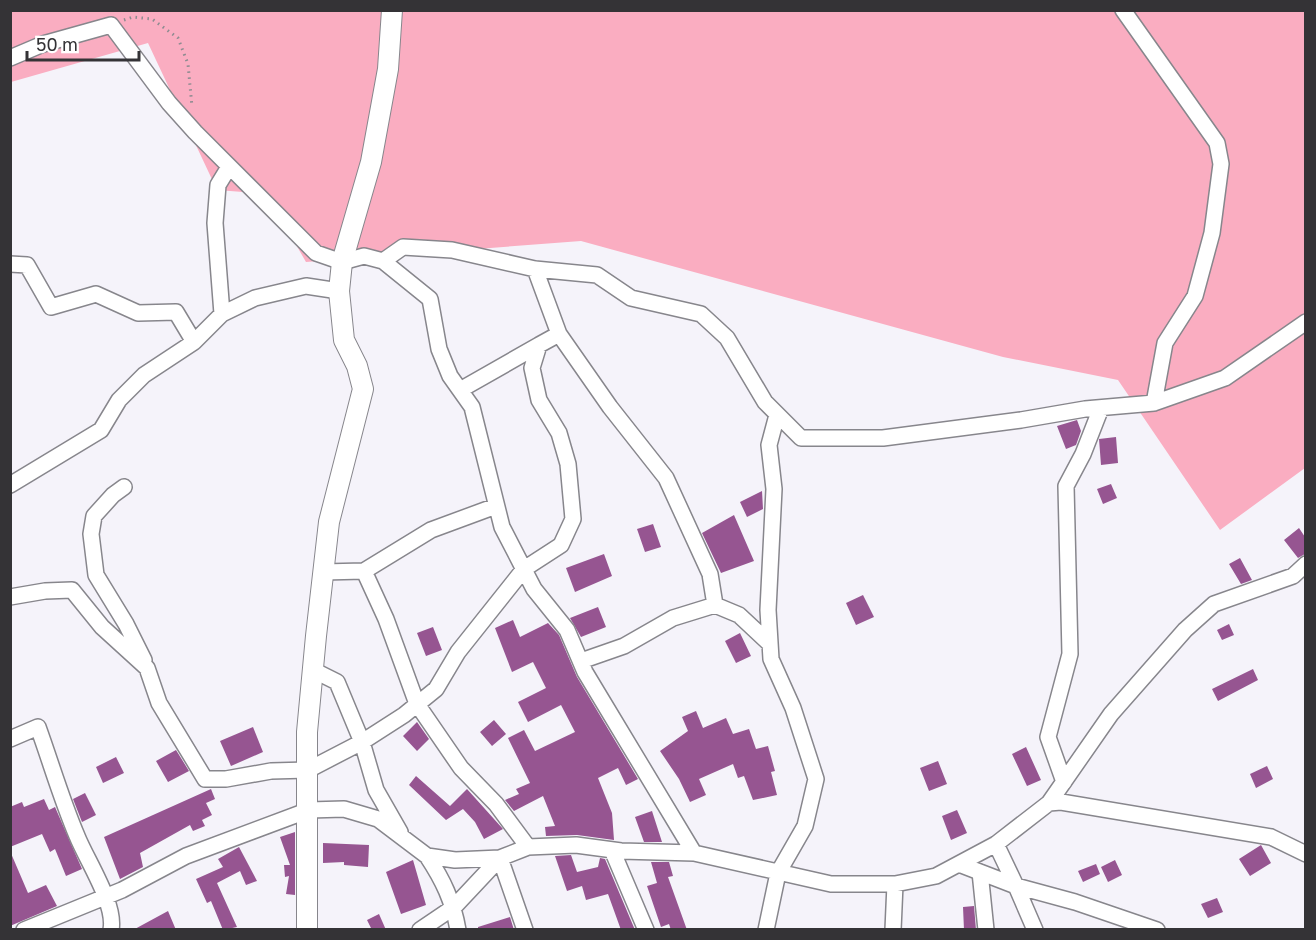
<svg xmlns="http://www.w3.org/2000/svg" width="1316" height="940" font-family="'Golos Text',sans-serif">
	<rect width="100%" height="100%" fill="#f5f3fa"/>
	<path fill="#faadc1" d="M 11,11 L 1305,11 L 1305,468 L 1220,530 L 1118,380 L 1003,357 L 581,241 L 306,262 L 267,194 L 217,190 L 148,43 L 11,82 Z"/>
	<path fill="#965591" d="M 1077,420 L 1081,431 L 1076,445 L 1066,449 L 1057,426 Z
		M 1116,437 L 1118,463 L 1101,465 L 1099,439 Z
		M 1111,484 L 1117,498 L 1103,504 L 1097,489 Z
		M 762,491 L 763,509 L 747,517 L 740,502 Z
		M 734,515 L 754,561 L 721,573 L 702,533 Z
		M 653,524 L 661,547 L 645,552 L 637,529 Z
		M 1299,528 L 1305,537 L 1305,554 L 1298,558 L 1284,540 Z
		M 604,554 L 612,576 L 575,592 L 566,568 Z
		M 1240,558 L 1252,580 L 1241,584 L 1229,564 Z
		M 863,595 L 874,617 L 856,625 L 846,603 Z
		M 598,607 L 606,627 L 581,637 L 570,618 Z
		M 513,620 L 520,637 L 548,623 L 559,635 L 577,677 L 638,779 L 626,785 L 618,768 L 598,778 L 612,813 L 614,840 L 577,835 L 546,836 L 545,827 L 555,826 L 543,796 L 514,811 L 505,800 L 519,794 L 516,789 L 530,783 L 508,738 L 524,730 L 535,751 L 575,732 L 561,705 L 528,722 L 518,702 L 546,688 L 533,662 L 512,672 L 495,628 Z
		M 1229,624 L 1234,635 L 1222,640 L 1217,630 Z
		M 433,627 L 442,650 L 426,656 L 417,633 Z
		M 740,633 L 751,656 L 736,663 L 725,641 Z
		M 1253,669 L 1258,680 L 1218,701 L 1212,689 Z
		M 696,711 L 703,728 L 726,718 L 733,734 L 749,729 L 756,749 L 768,746 L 775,771 L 771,772 L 777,795 L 753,800 L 744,776 L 738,778 L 733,764 L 699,779 L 706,795 L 690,802 L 679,779 L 660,751 L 688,731 L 682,717 Z
		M 494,720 L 506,734 L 492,746 L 480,732 Z
		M 417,722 L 429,739 L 417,751 L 403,736 Z
		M 253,727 L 263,752 L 231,766 L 220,741 Z
		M 1026,747 L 1041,780 L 1027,786 L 1012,754 Z
		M 176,750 L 189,771 L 168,782 L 156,761 Z
		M 116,757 L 124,773 L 103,783 L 96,767 Z
		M 938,761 L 947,784 L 929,791 L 920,768 Z
		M 1267,766 L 1273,779 L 1256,788 L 1250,774 Z
		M 416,776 L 450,806 L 467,789 L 503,829 L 484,839 L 475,822 L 463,809 L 446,820 L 409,785 Z
		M 211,789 L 215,799 L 206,803 L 212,815 L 202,820 L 205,826 L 193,831 L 190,825 L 140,853 L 143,867 L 120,879 L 104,837 Z
		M 85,793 L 96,815 L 82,822 L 73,799 Z
		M 44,799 L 49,810 L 55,807 L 82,869 L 66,876 L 55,849 L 50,852 L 42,834 L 10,847 L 10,807 L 22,802 L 24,807 Z
		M 957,810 L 967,833 L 951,840 L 942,816 Z
		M 652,811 L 662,842 L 644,842 L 635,817 Z
		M 295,832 L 295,895 L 286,894 L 289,876 L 285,877 L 284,865 L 290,865 L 280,837 Z
		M 323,843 L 369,845 L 368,867 L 344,865 L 344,862 L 323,863 Z
		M 1261,845 L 1271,863 L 1250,876 L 1239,859 Z
		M 239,847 L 257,881 L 246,885 L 240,871 L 217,883 L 237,927 L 223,930 L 211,901 L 207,903 L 196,879 L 223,867 L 218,859 Z
		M 10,851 L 28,893 L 46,885 L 57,906 L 10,926 Z
		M 571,855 L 577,872 L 598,867 L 600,858 L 605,859 L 635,930 L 621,930 L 608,894 L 586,900 L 582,886 L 567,891 L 555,856 Z
		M 413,860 L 426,905 L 401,914 L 386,872 Z
		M 1115,860 L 1122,875 L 1108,882 L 1101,867 Z
		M 651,862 L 669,862 L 673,876 L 668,877 L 687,930 L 671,930 L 669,924 L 661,927 L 647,886 L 657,883 Z
		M 1096,864 L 1100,874 L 1083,882 L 1078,871 Z
		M 1217,898 L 1223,912 L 1208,918 L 1201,904 Z
		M 974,906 L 976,930 L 964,930 L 963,907 Z
		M 168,911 L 176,930 L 133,930 Z
		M 379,914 L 386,930 L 372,930 L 367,920 Z
		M 510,917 L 514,930 L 478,930 L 478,927 Z"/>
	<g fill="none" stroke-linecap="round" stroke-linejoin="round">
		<g stroke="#87868c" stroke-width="18">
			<path id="minor" d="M 1123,10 L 1217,143 L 1221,164 L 1212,233 L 1195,296 L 1165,343 L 1154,403
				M 10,58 L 43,44 L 111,25 L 169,103 L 195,132 L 316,253 L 342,262 L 364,256 L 383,261 L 430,299 L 439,349 L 450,376 L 472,407 L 502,527 L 534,589 L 567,630 L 585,672 L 694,853
				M 383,261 L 403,247 L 452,250 L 535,269 L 597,275 L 631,298 L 701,314 L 727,338 L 765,402 L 801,438 L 883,438 L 1021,420 L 1085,409 L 1154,403 L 1225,378 L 1306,322
				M 10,264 L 27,265 L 51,307 L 96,294 L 138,313 L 176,312 L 194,342
				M 535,269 L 559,334 L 610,407 L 666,478 L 710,574 L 715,605
				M 222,314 L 215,223 L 218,185 L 229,167
				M 460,390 L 539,345
				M 10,485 L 101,430 L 119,400 L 144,375 L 194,342 L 222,314 L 255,298 L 306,286 L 339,291
				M 124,487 L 113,495 L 94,516 L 91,534 L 96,575 L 126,624 L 144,660
				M 364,571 L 386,619 L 417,704 L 461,768 L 496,804 L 528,847
				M 323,572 L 364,571 L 431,530 L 496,506
				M 10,597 L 45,591 L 72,590 L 102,627 L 147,668 L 159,703 L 205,779 L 226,779 L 271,771 L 308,770 L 362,742 L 404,715 L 436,689 L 458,652 L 524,569 L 561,545 L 573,519 L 568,464 L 559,433 L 539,400 L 532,368 L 539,345 L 559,334
				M 581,661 L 624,646 L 673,618 L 715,605 L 739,615 L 770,644
				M 313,670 L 337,682 L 362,742 L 376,790 L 400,832
				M 10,739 L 38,727 C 51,763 62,801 77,836 C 87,861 116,904 111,930
				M 1064,782 L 1048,737 L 1070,654 L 1066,486 L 1083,454 L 1101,408
				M 1049,803 L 1111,714 L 1185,630 L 1214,604 L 1293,576 L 1306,564
				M 996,844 L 1016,886 L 1075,902 L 1157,930
				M 612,850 L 646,930
				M 427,856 C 443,880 453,901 458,930
				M 959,864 L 1016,886 L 1035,930
				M 980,872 L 986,930
				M 24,930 L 122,890 L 186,856 L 309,810 L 344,809 L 378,819 L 427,856 L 455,860 L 500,858 L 528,847 L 576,845 L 621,851 L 694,853 L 831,884 L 895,884 L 936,876 L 996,844 L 1049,803 L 1061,802 L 1271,837 L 1306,854
				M 420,930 L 454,907 L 500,858 L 525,930
				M 766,930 L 778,873 L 805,826 L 816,779 L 793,708 L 771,659 L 768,610 L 774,489 L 769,445 L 777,415
				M 893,930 L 895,884"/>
		</g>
		<g stroke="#87868c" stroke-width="22">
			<path id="tertiary" d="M 307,930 L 307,732 L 316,636 L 329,522 L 363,389 L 357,366 L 344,340 L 339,291 L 342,262 L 371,162 L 388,69 L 392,10"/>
		</g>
		<path stroke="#8d8b90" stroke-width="3" stroke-dasharray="1.5 4.5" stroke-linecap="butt" d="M 124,20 L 133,17 L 152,19 L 178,38 L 188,64 L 192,107"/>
		<use href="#minor" stroke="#fff" stroke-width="15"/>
		<use href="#tertiary" stroke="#fff" stroke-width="20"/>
	</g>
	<rect width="1316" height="940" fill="none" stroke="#343336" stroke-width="24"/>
	<path d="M27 51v9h112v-9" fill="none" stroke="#343336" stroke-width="3"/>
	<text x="36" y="51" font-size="18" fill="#343336" stroke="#ffffff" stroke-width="4.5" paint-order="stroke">50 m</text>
</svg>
